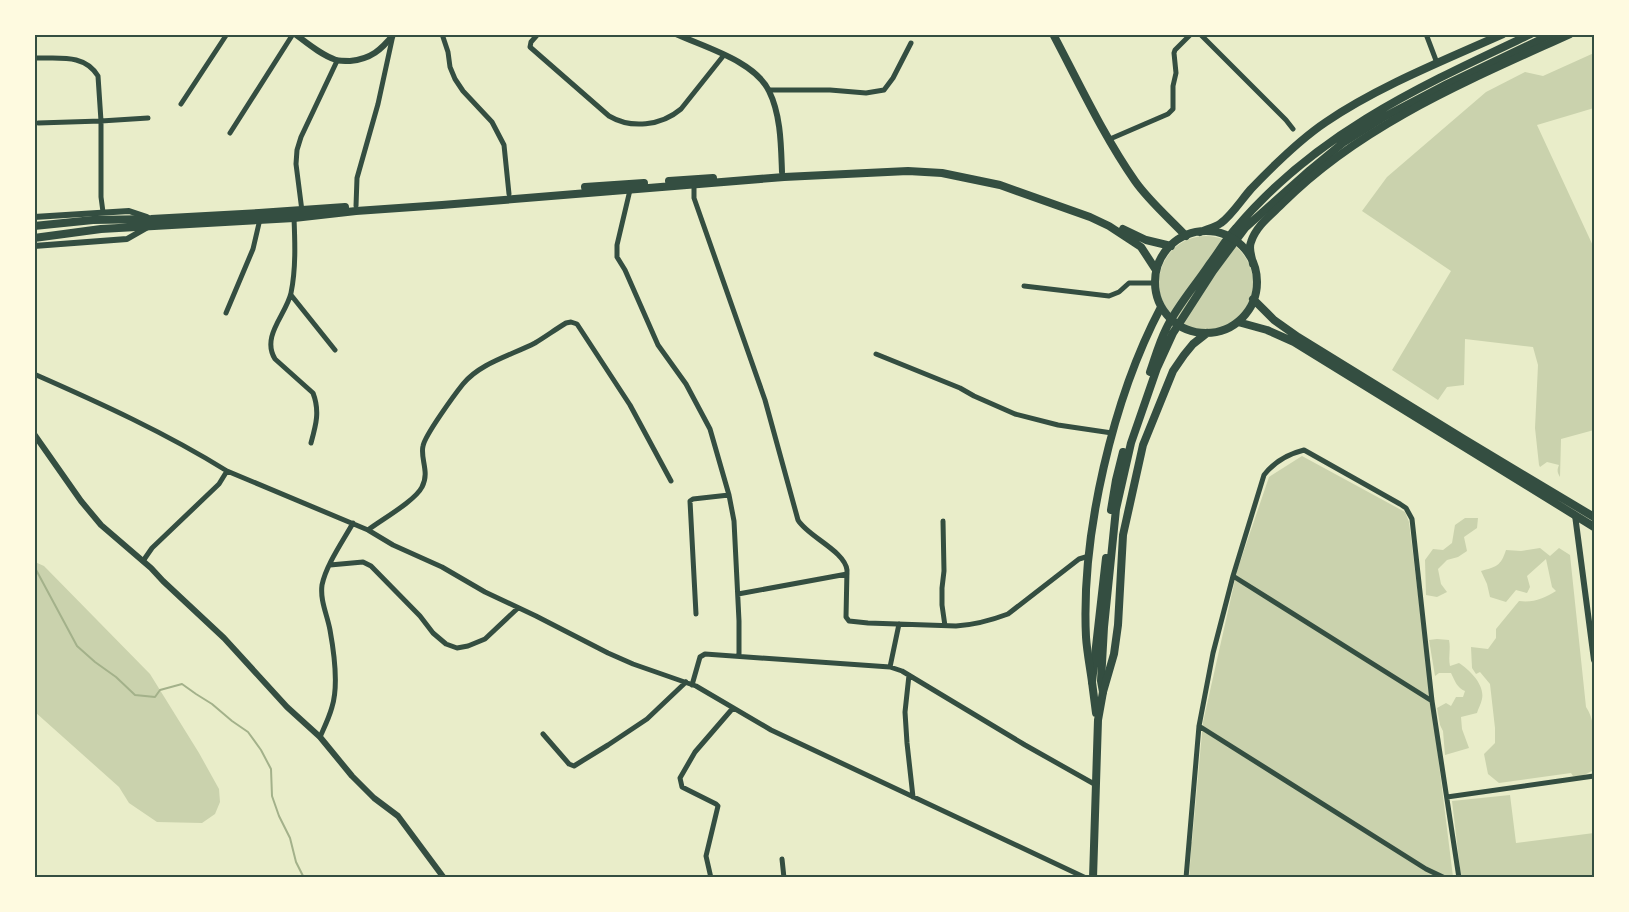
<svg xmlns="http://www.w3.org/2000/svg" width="1629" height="912" font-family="'Fira Sans',sans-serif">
	<rect width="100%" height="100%" fill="#e9edc9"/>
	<path fill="#cad2ad" d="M 1594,53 L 1594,108 L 1537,125 L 1594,248 L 1594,430 L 1561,439 L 1560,477 C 1557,472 1557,470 1559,465 L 1547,462 L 1540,467 L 1539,465 L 1535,428 L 1538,365 L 1533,347 L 1465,339 L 1464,385 L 1447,387 L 1438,400 L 1392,370 L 1451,271 L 1362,211 L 1387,177 L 1486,92 L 1525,72 L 1543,76 Z
		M1159 283a47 47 0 1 1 94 0a47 47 0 1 1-94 0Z
		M 1302,456 L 1405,512 L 1409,522 L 1453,877 L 1189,877 L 1191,853 L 1189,842 L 1192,842 L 1203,722 L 1237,571 L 1269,477 Z
		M 1465,518 L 1478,518 L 1477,528 L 1464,537 L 1467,551 L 1458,557 L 1447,560 L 1438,569 L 1441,584 L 1447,592 L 1437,597 L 1426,595 L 1425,560 L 1433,549 L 1443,550 L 1452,543 L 1455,525 Z
		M 1540,548 L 1550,556 L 1559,548 L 1570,555 L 1586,707 C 1597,722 1595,753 1594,770 L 1582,776 L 1573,776 L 1571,773 L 1499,783 L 1488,774 L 1484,754 L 1495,743 L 1495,728 L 1490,684 L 1480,672 L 1476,674 L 1472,668 L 1471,647 L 1488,649 L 1496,638 L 1496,629 L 1519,601 C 1534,603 1544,598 1556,591 L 1552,587 L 1546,559 L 1527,576 L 1530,587 L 1527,593 L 1516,590 L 1506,602 L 1490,597 L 1487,584 L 1481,571 C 1496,567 1501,566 1506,550 L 1521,551 Z
		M 35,562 L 44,566 L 150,674 L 199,753 L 219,789 L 220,802 L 215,814 L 202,823 L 157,822 L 129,803 L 119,787 L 35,712 Z
		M 1437,639 L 1449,640 C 1451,649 1448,657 1450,666 L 1459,663 C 1470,670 1485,685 1482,699 C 1481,704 1478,709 1477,713 L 1461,717 L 1462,729 L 1469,748 L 1445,755 L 1443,731 L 1440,725 L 1437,708 L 1446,703 L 1451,706 L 1456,697 L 1463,697 L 1465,691 C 1457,688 1455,681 1451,673 L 1439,673 L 1435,676 L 1429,640 Z
		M 1510,795 L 1516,843 L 1594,833 L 1594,877 L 1461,877 L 1452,801 Z"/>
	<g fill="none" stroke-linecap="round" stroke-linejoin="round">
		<path stroke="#a3b18a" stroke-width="2" d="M 34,566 L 77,646 L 95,662 L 116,677 L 135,695 L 155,697 L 160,690 L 182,684 L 196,694 L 212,704 L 232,721 L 248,732 L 261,750 L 271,769 L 272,796 L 279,816 L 290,838 L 296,862 L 304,878"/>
		<path stroke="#344e41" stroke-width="5" d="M 442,34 L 448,52 L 450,67 L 455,79 L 463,91 L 492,122 L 504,145 L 509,194
			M 538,34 L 531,42 L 530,47 L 609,116 C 631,129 661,126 681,109 L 724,55
			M 1200,34 L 1286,120 L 1293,129
			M 1426,34 L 1437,63
			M 34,58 C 58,59 84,53 98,76 L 101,121 L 101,197 L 103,212
			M 769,90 L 830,90 L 866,93 L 884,90 L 893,78 L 911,43
			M 181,104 L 227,34
			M 38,123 L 101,121 L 148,118
			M 230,133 L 293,34
			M 1110,139 L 1168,114 L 1173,109 L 1173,86 L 1176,73 L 1174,53 L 1175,50 L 1191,34
			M 694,185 L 694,198 L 765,400 L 798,520 C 807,536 845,551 847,570 L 846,617 L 849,621 L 868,623 L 956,626 C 973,625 992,620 1008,614 L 1079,559 L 1089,556
			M 630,190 L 617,245 L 617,257 L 625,270 L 658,345 L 686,384 L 710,429 L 729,495 L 734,521 L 739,621 L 739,656
			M 356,206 L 357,178 L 378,104 L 393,35
			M 302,211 L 296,164 L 297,150 L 301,137 L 337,61
			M 294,218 C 295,242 296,269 291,293 C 286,315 261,336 275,359 L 313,393 C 320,411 316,425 311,443
			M 1024,286 L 1109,296 L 1119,292 L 1129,283 L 1155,283
			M 291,295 L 335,350
			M 226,313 L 253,249 L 260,219
			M 876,354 L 960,388 L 974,396 L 1015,414 L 1058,425 L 1112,433
			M 34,374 C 100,403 166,433 227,471 L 219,484 L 152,548 L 143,561
			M 227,471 L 368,530 L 393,545 L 442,567 L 485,592 L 536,616 L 608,653 L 633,664 L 696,686 L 771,730 L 1086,878
			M 943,521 L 944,571 L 942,588 L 942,605 L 945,626
			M 368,530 C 381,520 415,501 422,487 C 430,472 420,459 423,446 C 425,435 455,394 463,384 C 480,363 512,355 535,343 C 545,337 556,329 566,323 L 571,322 L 577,324 L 630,405 L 671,481
			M 330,565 L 363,562 L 371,566 L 420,616 L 433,633 L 446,644 L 457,648 L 468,646 L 485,639 L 518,608
			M 1233,576 L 1432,701
			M 738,594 L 847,574
			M 696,614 L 690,501 L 693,499 L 729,495
			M 890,667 L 899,624
			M 909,675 L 905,712 L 907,743 L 913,797
			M 692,685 L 700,657 L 705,654 L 890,667 L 902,671 L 1025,745 L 1096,785
			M 1199,726 L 1426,869 L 1445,878
			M 543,734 L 569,764 L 574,766 L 608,745 L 647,719 L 686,682
			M 320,737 C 324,728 329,718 332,707 C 339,685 334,652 330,630 C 327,614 320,601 322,585 C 326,565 343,541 353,523
			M 1447,797 L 1594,776
			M 782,859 L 784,878
			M 711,878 L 706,856 L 718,806 L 716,804 L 682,787 L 680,778 L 695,752 L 733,708
			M 1186,878 L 1199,726 L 1213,653 L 1233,576 L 1264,475 C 1274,462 1288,454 1304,450 L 1400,504 L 1406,508 L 1412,519 L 1432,701 L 1459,878"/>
		<path stroke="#344e41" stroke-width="6" d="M 295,34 C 307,43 321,55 336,60 C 340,61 346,61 350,61 C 371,59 381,50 394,34
			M 676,34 C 704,47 755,61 769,91 C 781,115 781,146 782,172
			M 34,217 L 129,211 L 147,217
			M 34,246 L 127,239 L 148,227
			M 34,434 L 81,501 L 101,525 L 151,568 L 163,581 L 224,638 L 287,707 L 320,737 L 352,776 L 374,798 L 398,816 L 444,878
			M 1575,515 L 1594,660"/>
		<path stroke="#344e41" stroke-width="8" d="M 1053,34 C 1079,83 1103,135 1135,181 C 1149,201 1169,218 1186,236
			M 1150,372 C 1155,358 1159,343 1166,329 C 1177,306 1195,286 1209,265 C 1218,253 1226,239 1236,228 C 1316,133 1421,86 1531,34
			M 1111,510 L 1116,480 L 1123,452
			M 1096,713 L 1092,682 L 1106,558
			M 1093,878 L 1098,720 L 1103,692 L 1101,681 L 1104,627 L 1116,509 L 1131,443 L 1157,368 L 1173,333 L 1213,271 L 1245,228 L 1310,170 L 1344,142 L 1382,118 L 1447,84 L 1552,34"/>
		<path stroke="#344e41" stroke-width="8" d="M 669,181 L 713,178
			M 585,187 L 644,183
			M 34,226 L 93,220 L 151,219 L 259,213 L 345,207
			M 1123,229 L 1146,240 L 1171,246
			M1155 282a51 51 0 1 1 102 0a51 51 0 1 1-102 0Z
			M 1200,232 C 1207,229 1216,227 1221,223 C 1232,215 1242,199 1251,189 C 1274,165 1299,140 1326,122 C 1379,86 1445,60 1503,34
			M 34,238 L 101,229 L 294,218 L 356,211 L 442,205 L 784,177 L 908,171 L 942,173 L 1000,185 L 1090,217 L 1109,226 L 1141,247 L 1156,270
			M 1253,264 C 1252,257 1248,249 1251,242 C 1256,226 1271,215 1283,203 C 1362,124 1469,80 1570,34
			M 1253,299 L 1274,320 L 1298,337 L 1462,438 L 1594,517
			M 1238,322 L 1267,330 L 1294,342 L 1594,527
			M 1092,682 C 1090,667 1087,652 1086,637 C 1081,534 1113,398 1161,307
			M 1103,692 L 1114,654 L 1118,625 L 1123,535 L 1143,445 L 1173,371 L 1184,355 L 1193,344 L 1207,333"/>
	</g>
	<rect width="1629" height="912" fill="none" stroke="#fefae0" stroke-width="72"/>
	<rect x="36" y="36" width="1557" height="840" fill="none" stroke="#344e41" stroke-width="2"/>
</svg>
